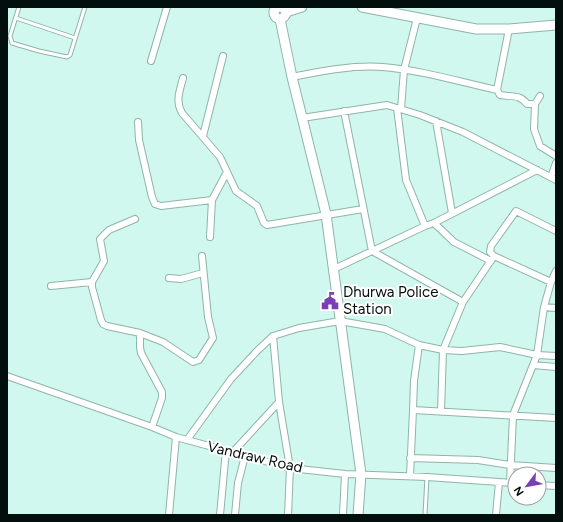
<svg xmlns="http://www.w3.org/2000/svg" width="563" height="522" font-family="Figtree,sans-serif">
	<rect width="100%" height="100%" fill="#d1f8ee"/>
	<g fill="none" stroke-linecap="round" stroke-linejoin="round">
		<g stroke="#8fb4aa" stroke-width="5">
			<path id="lane" d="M 19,7 L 10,36 L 12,43 L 39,51 L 67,57 L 70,55 L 85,7
				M 16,18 L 75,38
				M 425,515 L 427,477"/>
		</g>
		<g stroke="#8fb4aa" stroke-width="8">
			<path id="street" d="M 151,61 L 167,7
				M 292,77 C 322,71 352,65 383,67 C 421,70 460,82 497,90 L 509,29
				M 183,78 C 180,90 175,101 182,113 L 220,157 L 236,191 L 257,206 L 264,223 L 267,225 L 363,209
				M 497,90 L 500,95 C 511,97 520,94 527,104 L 535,104
				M 540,96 L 535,104 L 534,129 L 540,146 L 556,156
				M 397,108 L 406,180 L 425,226
				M 401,109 L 404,70 L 417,18
				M 344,111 L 372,251 L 463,302
				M 302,118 L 387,105 L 420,115 L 463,132 L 556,180
				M 436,121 L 452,213
				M 138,122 L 139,140 L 152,197 L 155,204 L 161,206 L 212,200
				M 203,136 L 223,56
				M 551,177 L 556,163
				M 135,219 L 109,230 L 100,239 L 104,261 L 92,282 L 92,287 L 101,320 L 103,324 L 107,326 L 140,333 L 163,342 L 193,362 L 199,360 L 213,338 L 208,317 L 202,256
				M 434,223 L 454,242 L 491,261
				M 210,237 L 212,200 L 227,172
				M 494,256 L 490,252 L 491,246 L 516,211 L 556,231
				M 334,269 L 425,226 L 434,223 L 537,170
				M 169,278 L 181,279 L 203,273
				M 51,286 L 92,282
				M 544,307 L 556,308
				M 140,333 L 140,347 L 141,353 L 162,392 L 162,398 L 152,427
				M 273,336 L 279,402 L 290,468 L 288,515
				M 533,365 L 556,367
				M 7,376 L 152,427 L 176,437 L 290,468 L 345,474 L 427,477 L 515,483
				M 413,410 L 414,381 L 419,345
				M 441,411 L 443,350 L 463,302 L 494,256 L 551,282
				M 187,440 L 231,379 L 257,351 L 273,336 L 299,328 L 340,321 L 385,329 L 419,345 L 443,350 L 462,351 L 500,347 L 537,355 L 556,356
				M 233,452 L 279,402
				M 410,458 L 478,460 L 510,465 L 556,468
				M 410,476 L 413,410 L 556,418
				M 510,483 L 513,415 L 537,355 L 544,307 L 551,282 L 556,271
				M 539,485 L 556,486
				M 169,515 L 176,437
				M 220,515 L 226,450
				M 235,515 L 238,483 L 245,456
				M 343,515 L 345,474
				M 496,515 L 499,482"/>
		</g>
		<g stroke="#8fb4aa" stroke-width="11">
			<path id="secondary" d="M 278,7 L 274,11 C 273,19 282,22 286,14 L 285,10 L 282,7
				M 362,7 L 476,29 L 509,29 L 556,25
				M 286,12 L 302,7
				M 280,19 L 292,77 L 326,214 L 361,474 L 358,515"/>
		</g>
		<use href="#lane" stroke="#fff" stroke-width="3"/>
		<use href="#street" stroke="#fff" stroke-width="6"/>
		<use href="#secondary" stroke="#fff" stroke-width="9"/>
	</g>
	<defs>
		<g id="civic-bare" transform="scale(1.38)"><path d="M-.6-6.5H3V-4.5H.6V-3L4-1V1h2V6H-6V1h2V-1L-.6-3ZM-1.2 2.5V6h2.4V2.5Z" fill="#793fb5" stroke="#fff" stroke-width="2.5" paint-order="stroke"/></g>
	</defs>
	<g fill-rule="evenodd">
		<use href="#civic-bare" x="330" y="301"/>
	</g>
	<g text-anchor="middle" stroke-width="4" stroke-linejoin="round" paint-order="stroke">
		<g font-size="15" fill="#030f0c" stroke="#fff" text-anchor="start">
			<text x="343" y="297">Dhurwa Police<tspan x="343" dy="17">Station</tspan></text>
		</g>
		<g font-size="15" fill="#030f0c" stroke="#fff">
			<text transform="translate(255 457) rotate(13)" y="5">Vandraw Road</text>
		</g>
	</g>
	<rect width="563" height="522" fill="none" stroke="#030f0c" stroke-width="16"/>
	<g transform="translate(527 486) rotate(238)"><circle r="19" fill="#ffffff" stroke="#9a9f9e"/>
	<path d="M0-3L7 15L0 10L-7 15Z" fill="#793fb5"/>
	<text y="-6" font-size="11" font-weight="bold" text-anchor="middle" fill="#030f0c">N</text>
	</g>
</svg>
